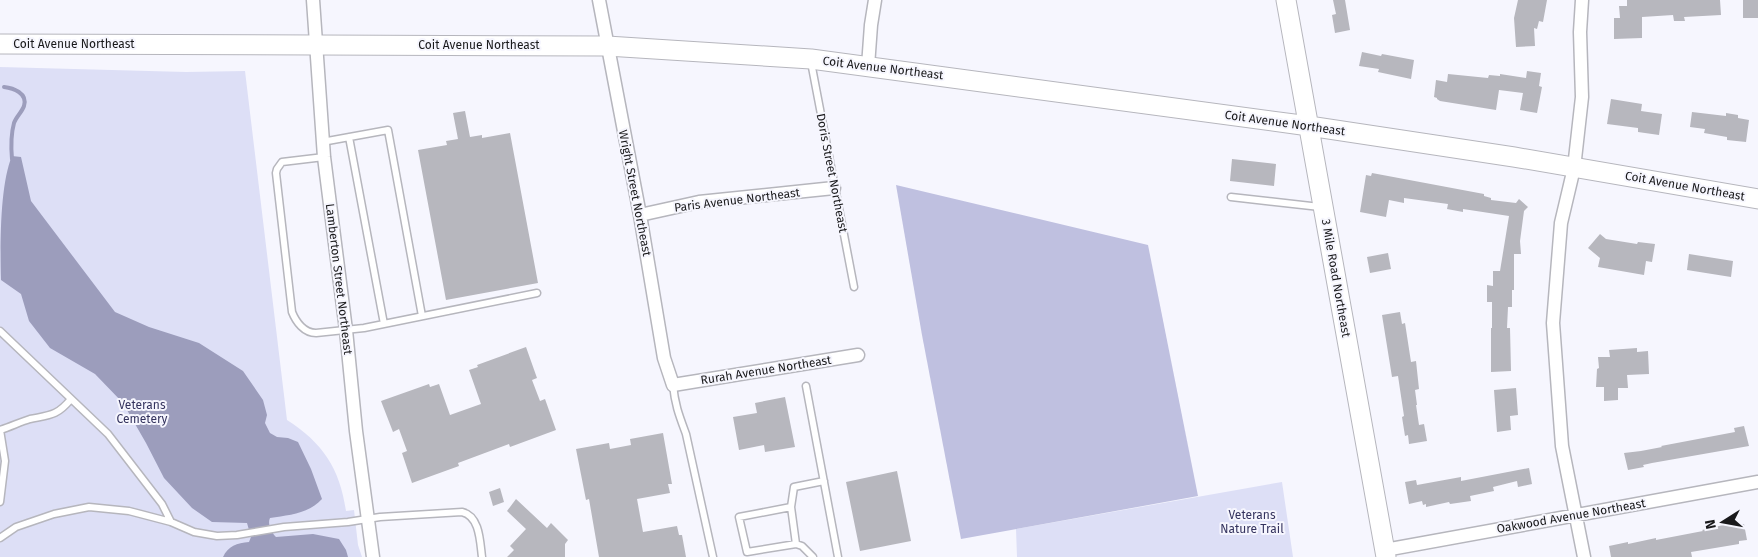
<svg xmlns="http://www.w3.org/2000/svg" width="1758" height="557" font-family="'Fira Sans',sans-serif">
	<rect width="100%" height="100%" fill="#f6f6fe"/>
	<path fill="#dddff6" d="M 0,67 L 186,72 L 245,71 L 287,420 C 323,443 340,469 346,511 L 354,510 L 358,545 L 362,557 L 0,557 Z
		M 1282,482 L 1293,557 L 1017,557 L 1016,529 Z"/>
	<path fill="#bfc0e0" d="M 896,185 L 1148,245 L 1198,496 L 961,539 L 922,335 Z"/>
	<path fill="#9c9dbc" d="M 12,156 L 21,157 L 31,201 L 115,312 L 149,327 L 199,343 L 243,371 L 263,400 L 267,415 L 265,423 L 270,433 L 277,437 L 288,438 L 298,442 L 311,469 L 322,499 C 308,514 289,515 270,518 C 267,524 272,533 276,537 L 313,534 L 339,539 L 346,550 L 348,557 L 223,557 C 228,546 237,543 249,542 L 251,537 L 247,523 L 212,522 L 192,508 L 164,478 L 146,443 L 123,403 L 95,374 L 50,348 L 29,321 L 21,294 L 1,280 C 0,245 0,184 12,156 Z"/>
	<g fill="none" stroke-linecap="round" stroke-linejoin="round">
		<path stroke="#9c9dbc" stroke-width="4" d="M 4,87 C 13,88 28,93 24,106 C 22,112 16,117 14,123 C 11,134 11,148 12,159"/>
	</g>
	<path fill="#b7b7be" d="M 1333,0 L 1345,0 L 1350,30 L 1335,33 L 1332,15 L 1336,14 Z
		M 1518,0 L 1547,0 L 1543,22 L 1539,21 L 1537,29 L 1534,28 L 1535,46 L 1516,47 L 1514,18 Z
		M 1627,0 L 1720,0 L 1721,15 L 1684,17 L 1685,21 L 1674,21 L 1673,15 L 1642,17 L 1642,38 L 1614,39 L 1614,18 L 1620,18 L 1619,6 L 1627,6 Z
		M 1743,0 L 1758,0 L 1758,18 L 1743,18 Z
		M 1362,52 L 1381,56 L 1382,54 L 1414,60 L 1411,79 L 1378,72 L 1379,69 L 1359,66 Z
		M 1527,71 L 1541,73 L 1539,86 L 1542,87 L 1537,113 L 1520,110 L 1523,93 L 1499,90 L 1496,110 L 1440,101 L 1437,99 L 1437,98 L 1434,97 L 1436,80 L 1447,82 L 1448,74 L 1488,78 L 1489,75 L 1500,76 L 1500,74 L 1526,78 Z
		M 1611,99 L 1642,104 L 1641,111 L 1662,114 L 1659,135 L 1638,132 L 1638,128 L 1607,124 Z
		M 465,111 L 470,137 L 482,135 L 482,138 L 510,133 L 538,283 L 446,300 L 418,150 L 447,145 L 446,141 L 458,139 L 453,113 Z
		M 1692,112 L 1726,116 L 1726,113 L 1738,115 L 1738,118 L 1749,120 L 1746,142 L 1727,140 L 1727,137 L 1704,133 L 1705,129 L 1690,127 Z
		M 1232,159 L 1276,164 L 1274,186 L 1230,181 Z
		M 1372,173 L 1484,194 L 1484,196 L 1491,198 L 1491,200 L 1516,203 L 1519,199 L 1528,207 L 1524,211 L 1520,241 L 1521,254 L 1514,254 L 1514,290 L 1512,290 L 1512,307 L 1508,307 L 1507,328 L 1510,328 L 1511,371 L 1491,372 L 1491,328 L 1492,328 L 1492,302 L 1487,302 L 1487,285 L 1493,286 L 1493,271 L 1500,271 L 1509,216 L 1463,209 L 1463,212 L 1447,209 L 1448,204 L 1404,198 L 1404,203 L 1389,200 L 1386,217 L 1360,212 L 1366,175 L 1371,176 Z
		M 1600,234 L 1606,239 L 1637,244 L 1638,242 L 1655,244 L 1652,262 L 1646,261 L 1644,275 L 1598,267 L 1600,258 L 1588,248 Z
		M 1388,253 L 1391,269 L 1370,273 L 1367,257 Z
		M 1689,254 L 1733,261 L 1731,277 L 1687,270 Z
		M 1400,312 L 1402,324 L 1405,323 L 1411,362 L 1416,361 L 1419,389 L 1415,390 L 1417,405 L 1416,405 L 1419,425 L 1424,424 L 1427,441 L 1409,444 L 1408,435 L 1405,436 L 1402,417 L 1404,416 L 1398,376 L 1392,377 L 1382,315 Z
		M 526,347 L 537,378 L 532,380 L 540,401 L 545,399 L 556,430 L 510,447 L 509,444 L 458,463 L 459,466 L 412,483 L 402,453 L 407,451 L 399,429 L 393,432 L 381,401 L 429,384 L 430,387 L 439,384 L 450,415 L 481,404 L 469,370 L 478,367 L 477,365 Z
		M 1637,348 L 1637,352 L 1648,351 L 1649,374 L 1627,375 L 1628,388 L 1618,388 L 1618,400 L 1604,401 L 1604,387 L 1596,387 L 1597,369 L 1599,368 L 1598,357 L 1610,357 L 1609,350 Z
		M 1516,388 L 1518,415 L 1510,416 L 1511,430 L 1497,432 L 1494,390 Z
		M 785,397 L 795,447 L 765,452 L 764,445 L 739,450 L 733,417 L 757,413 L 755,403 Z
		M 1744,426 L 1749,446 L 1652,463 L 1643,465 L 1644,467 L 1628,470 L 1624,453 L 1641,451 L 1662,447 L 1661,446 L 1735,432 L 1734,428 Z
		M 663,433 L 672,484 L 668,484 L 670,493 L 637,499 L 643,532 L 677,526 L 679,535 L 682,535 L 686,557 L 599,557 L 589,499 L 586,500 L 576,449 L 609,443 L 610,449 L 631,445 L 630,439 Z
		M 1529,468 L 1532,484 L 1518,487 L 1517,481 L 1493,487 L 1494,491 L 1470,496 L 1471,501 L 1450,504 L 1449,502 L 1426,507 L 1426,504 L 1423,505 L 1422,501 L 1409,504 L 1405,482 L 1416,480 L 1417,485 L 1461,477 L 1461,481 Z
		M 897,471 L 911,541 L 860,551 L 846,482 Z
		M 500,488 L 504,502 L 493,506 L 489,492 Z
		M 516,499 L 547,528 L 551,523 L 568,540 L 565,544 L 565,557 L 507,557 L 514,550 L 510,546 L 526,529 L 507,511 Z
		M 1736,522 L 1736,526 L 1744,524 L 1747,540 L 1739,541 L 1739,544 L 1691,552 L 1692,557 L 1611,557 L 1609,546 L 1628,542 L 1628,544 L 1656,538 L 1656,540 L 1703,531 L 1702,530 Z"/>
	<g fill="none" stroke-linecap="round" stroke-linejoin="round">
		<g stroke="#b6b6bd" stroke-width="9">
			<path id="lane" d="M 811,62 L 854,287
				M 349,137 L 384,324
				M 322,142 L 388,130 L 422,316
				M 324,157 L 282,162 L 277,169 L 276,173 L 292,312 C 296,322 304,333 316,333 L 364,328 L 537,293
				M 1231,197 L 1320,207
				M 0,331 L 108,434 L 162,504 L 171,522 L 194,532 L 217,536 L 237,535 L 284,527 L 348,522 L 380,517 L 462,512 C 480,516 480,542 482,557
				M 673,385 C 675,405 679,415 686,434 L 713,557
				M 806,386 L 838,557
				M 0,502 L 5,461 L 0,430 C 10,427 20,422 30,419 C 50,415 57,416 71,399
				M 791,507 L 739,517 L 747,552 L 796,544 L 802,546 L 813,557
				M 0,538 L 16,527 L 54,514 L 89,507 L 129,511 L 171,522
				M 796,544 L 791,507 L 794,487 L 824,481"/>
		</g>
		<g stroke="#b6b6bd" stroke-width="15">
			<path id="street" d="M 313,0 L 324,157 L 346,330 L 356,431 L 373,557
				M 599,0 L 640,215 L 664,358 L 673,385 L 858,355
				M 1582,0 L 1580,32 L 1582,97 L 1574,168 L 1561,223 L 1553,323 L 1562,446 L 1584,557
				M 868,66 L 871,25 L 875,0
				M 640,215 L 699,202 L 834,188
				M 1385,550 L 1758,482"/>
		</g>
		<g stroke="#b6b6bd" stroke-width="21">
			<path id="secondary" d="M 1286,0 L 1386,557
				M 0,44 L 607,46 L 811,59 L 1309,126 L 1514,157 L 1758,199"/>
		</g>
		<use href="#lane" stroke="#fff" stroke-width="6"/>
		<use href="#street" stroke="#fff" stroke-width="12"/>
		<use href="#secondary" stroke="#fff" stroke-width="19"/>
	</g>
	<g text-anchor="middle" stroke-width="4" stroke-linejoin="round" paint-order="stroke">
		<g font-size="12" fill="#19191b" stroke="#f6f6fe">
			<text x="74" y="48">Coit Avenue Northeast</text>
			<text x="479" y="49">Coit Avenue Northeast</text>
			<text transform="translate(883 68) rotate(7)" y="4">Coit Avenue Northeast</text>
			<text transform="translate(1285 123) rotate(8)" y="4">Coit Avenue Northeast</text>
			<text transform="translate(832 173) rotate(79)" y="4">Doris Street Northeast</text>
			<text transform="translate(1685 186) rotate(10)" y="4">Coit Avenue Northeast</text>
			<text transform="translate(635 193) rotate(79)" y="4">Wright Street Northeast</text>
			<text transform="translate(737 200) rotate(-7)" y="4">Paris Avenue Northeast</text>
			<text transform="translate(1336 278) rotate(80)" y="4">3 Mile Road Northeast</text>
			<text transform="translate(339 279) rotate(83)" y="4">Lamberton Street Northeast</text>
			<text transform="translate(766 370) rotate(-9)" y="4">Rurah Avenue Northeast</text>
			<text transform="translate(1571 516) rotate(-10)" y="4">Oakwood Avenue Northeast</text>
		</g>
		<g font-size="12" fill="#34335e" stroke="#f6f6fe">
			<text x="142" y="409">Veterans<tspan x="142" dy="14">Cemetery</tspan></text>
			<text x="1252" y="519">Veterans<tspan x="1252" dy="14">Nature Trail</tspan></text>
		</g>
	</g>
	<g transform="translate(1723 522) rotate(259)" stroke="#f6f6fe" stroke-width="4" paint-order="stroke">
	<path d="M0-4L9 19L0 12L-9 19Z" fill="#19191b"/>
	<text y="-8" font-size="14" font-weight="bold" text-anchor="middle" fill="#19191b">N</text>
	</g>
</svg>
